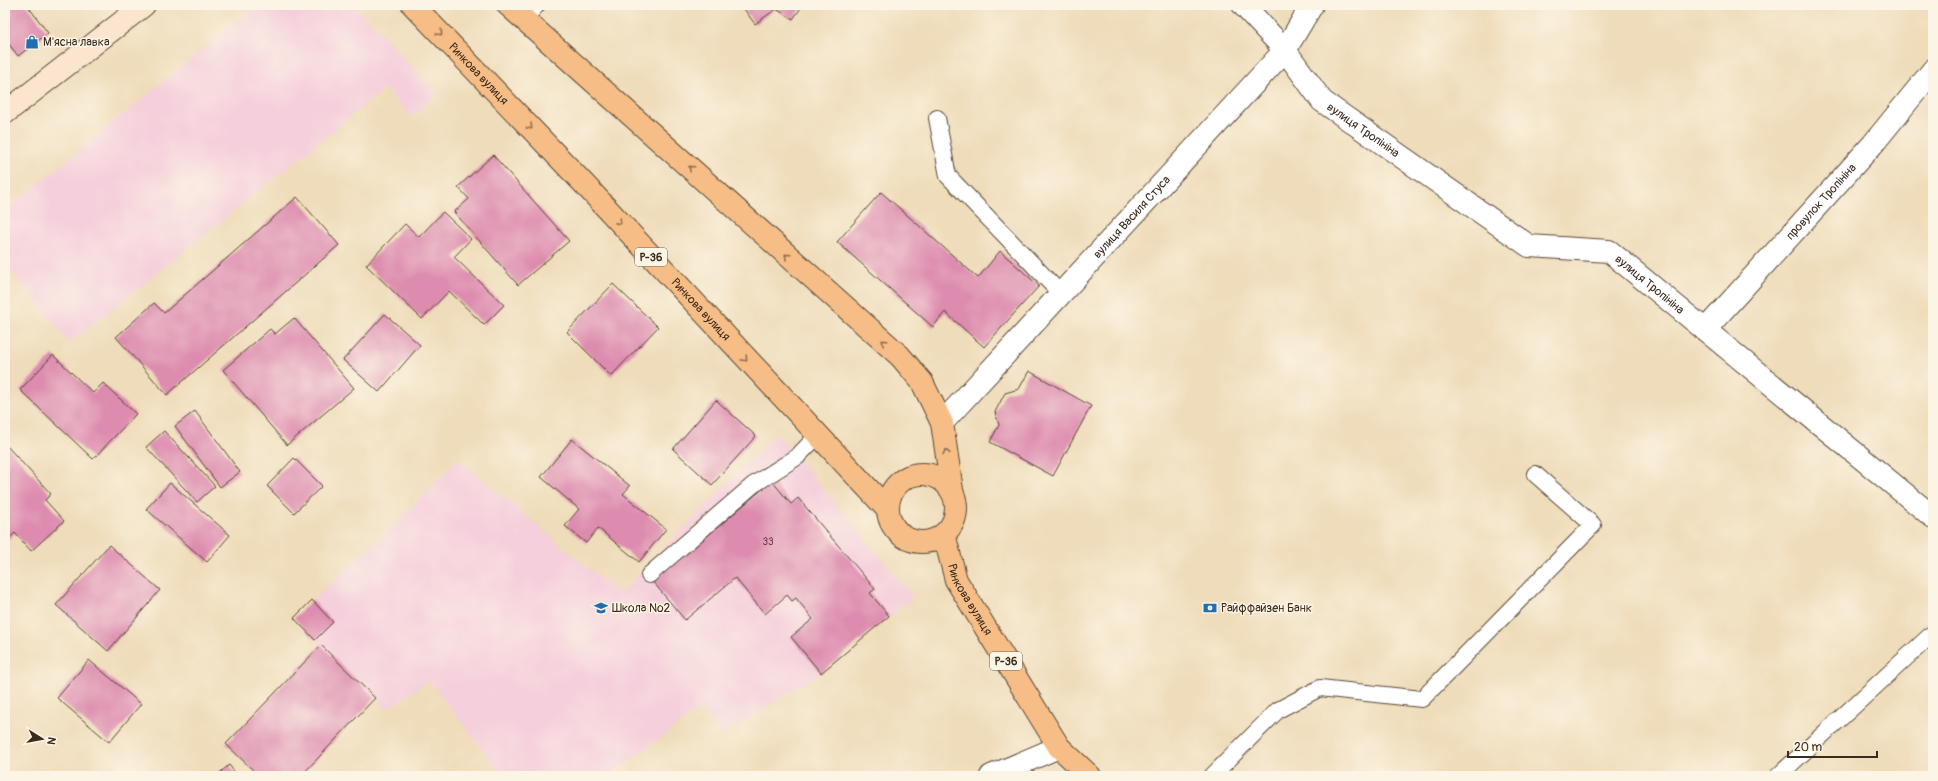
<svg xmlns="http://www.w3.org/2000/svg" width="1938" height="781" font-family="Pangolin,sans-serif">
	<rect width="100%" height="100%" fill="#fcf5e5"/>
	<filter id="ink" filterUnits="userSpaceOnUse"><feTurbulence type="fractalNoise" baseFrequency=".025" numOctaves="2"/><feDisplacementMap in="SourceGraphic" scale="8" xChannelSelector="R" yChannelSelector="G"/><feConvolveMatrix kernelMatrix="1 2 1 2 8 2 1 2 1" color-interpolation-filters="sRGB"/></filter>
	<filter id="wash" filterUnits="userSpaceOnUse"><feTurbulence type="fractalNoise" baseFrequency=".012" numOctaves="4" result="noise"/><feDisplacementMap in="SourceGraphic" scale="16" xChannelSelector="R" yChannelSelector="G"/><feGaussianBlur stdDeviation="0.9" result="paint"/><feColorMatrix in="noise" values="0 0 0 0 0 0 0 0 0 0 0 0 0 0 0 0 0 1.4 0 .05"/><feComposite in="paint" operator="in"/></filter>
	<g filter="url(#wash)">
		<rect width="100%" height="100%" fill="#efdcba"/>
		<path fill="#f5cfdb" d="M 257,5 L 355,5 L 436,94 L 412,118 L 386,88 L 70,343 L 5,263 L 5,211 Z
			M 776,434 L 797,457 L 913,597 L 821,673 L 722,735 L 701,708 L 609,776 L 503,776 L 429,680 L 387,709 L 294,618 L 400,519 L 458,459 L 619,594 Z"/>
		<g id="blocks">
			<path fill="#dd8baf" d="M 5,5 L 27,5 L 48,33 L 18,56 L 5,39 Z
				M 741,5 L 803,5 L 793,19 L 776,9 L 755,24 Z
				M 493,155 L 569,241 L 518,285 L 454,212 L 469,199 L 458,187 Z
				M 881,192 L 978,278 L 1000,251 L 1039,286 L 984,347 L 945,312 L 933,327 L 837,242 Z
				M 297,197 L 339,245 L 167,395 L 116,337 L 154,303 L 164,313 Z
				M 443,212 L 471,239 L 454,257 L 504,305 L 484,325 L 449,291 L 422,319 L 366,265 L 405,224 L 419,237 Z
				M 613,284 L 658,327 L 611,376 L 567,332 Z
				M 385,314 L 420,345 L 379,392 L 343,360 Z
				M 294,318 L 354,388 L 287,445 L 223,370 L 270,329 L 275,334 Z
				M 53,355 L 93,393 L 103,383 L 136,414 L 93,459 L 20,390 Z
				M 1029,371 L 1091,406 L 1053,476 L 990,442 L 999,425 L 995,412 L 1005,393 L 1019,389 Z
				M 716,400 L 756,436 L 712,485 L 673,449 Z
				M 195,411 L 240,472 L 220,487 L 175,426 Z
				M 164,431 L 215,486 L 197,502 L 146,447 Z
				M 572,439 L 630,486 L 623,494 L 666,529 L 639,562 L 598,528 L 586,543 L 565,526 L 579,509 L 541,477 Z
				M 5,444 L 51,494 L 45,500 L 64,521 L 31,551 L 15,533 L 5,542 Z
				M 294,458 L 322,486 L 294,513 L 267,486 Z
				M 772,481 L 791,504 L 798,498 L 875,589 L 870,593 L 889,616 L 821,673 L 791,637 L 813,619 L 796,598 L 792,601 L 787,595 L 765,614 L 735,578 L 685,620 L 653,582 Z
				M 170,483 L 230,535 L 207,562 L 146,509 Z
				M 109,545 L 160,590 L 108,651 L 56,605 Z
				M 312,600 L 333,622 L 315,640 L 294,618 Z
				M 321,645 L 375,698 L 301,776 L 259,776 L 226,744 Z
				M 89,660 L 141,704 L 109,742 L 57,698 Z
				M 229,765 L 238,776 L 216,776 Z"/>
		</g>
	</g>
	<g filter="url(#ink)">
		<use href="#blocks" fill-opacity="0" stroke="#564535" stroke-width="1"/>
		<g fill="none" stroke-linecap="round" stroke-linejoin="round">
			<g stroke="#564535" stroke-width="18">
				<path id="lane" d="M 524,19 L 537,5
					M 937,118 L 948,176 L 1062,295
					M 649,575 L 753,485 L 797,457 L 817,436
					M 1212,776 L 1278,710 L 1320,688 L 1422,699 L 1593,525 L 1535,474
					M 1778,776 L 1933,633"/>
			</g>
			<g stroke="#564535" stroke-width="24">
				<g id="street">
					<path id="s1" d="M 1243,5 L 1285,50 L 1322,101 L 1529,246 L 1609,251 L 1933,517"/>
					<path id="s2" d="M 1705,330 L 1873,144 L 1933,70"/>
					<path id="s3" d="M 942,423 L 1285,50 L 1312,5"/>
					<path d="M 991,776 L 1059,747"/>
				</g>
			</g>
			<g stroke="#564535" stroke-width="24">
				<path id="secondary" d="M 5,113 L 144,5"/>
			</g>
			<g stroke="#564535" stroke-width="24">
				<g id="primary">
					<path id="s4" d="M 413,5 L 586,186 L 888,510"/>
					<path d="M 508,5 L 900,356 L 922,382 L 942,423 L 952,490"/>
					<circle cx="922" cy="508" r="34"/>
					<path id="s5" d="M 944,534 L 956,580 L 1059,747 L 1090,776"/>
				</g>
			</g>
			<use href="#lane" stroke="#fff" stroke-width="16"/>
			<use href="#street" stroke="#fff" stroke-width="22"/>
			<use href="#secondary" stroke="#fbe5cf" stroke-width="22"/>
			<use href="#primary" stroke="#f6be86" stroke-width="22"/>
		</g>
		<defs><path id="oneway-chevron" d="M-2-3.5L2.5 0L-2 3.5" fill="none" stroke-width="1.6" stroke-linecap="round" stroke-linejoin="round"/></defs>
		<g stroke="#8f6d4d">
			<use href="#oneway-chevron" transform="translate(440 33) rotate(46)"/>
			<use href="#oneway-chevron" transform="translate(530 127) rotate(46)"/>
			<use href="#oneway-chevron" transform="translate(691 168) rotate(-138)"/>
			<use href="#oneway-chevron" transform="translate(619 222) rotate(48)"/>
			<use href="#oneway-chevron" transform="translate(787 256) rotate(-138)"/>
			<use href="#oneway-chevron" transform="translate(884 342) rotate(-138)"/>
			<use href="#oneway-chevron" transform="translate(745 359) rotate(47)"/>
			<use href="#oneway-chevron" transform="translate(946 452) rotate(-99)"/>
		</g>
	</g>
	<defs>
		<g id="shop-bare" transform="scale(1.08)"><path d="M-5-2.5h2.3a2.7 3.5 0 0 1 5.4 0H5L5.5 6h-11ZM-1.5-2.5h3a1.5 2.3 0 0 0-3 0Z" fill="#1f6fb2" stroke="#fcf5e5" stroke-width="2.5" paint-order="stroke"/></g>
		<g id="school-bare" transform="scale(1.08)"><path d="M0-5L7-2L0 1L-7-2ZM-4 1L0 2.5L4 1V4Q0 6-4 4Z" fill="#1f6fb2" stroke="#fcf5e5" stroke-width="2.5" paint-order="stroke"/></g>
		<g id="bank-bare" transform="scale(1.08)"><path d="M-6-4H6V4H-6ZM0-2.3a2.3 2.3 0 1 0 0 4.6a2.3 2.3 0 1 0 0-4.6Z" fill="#1f6fb2" stroke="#fcf5e5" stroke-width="2.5" paint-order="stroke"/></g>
	</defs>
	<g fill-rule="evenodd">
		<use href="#shop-bare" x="32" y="42"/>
		<use href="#school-bare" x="601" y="608"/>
		<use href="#bank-bare" x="1210" y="608"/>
	</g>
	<g text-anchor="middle" stroke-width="3" stroke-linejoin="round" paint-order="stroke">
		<g font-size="10" fill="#644242">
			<text x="768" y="545">33</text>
		</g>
		<g fill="#fcf5e5" stroke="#75675a" stroke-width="1">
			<rect x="635" y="248" width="32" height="18" rx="3"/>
			<rect x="990" y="652" width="32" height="18" rx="3"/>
		</g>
		<g font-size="11" font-weight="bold" fill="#3b2a1e">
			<text x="651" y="261">Р-36</text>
			<text x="1006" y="665">Р-36</text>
		</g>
		<g font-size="12" fill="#3b2a1e" stroke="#fcf5e5" text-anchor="start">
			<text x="43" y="46">М'ясна лавка</text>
			<text x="612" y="612">Школа №2</text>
			<text x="1221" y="612">Райффайзен Банк</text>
		</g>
		<g font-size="12" fill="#3b2a1e" stroke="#fcf5e5">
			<text dy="4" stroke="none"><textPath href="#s4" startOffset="95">Ринкова вулиця</textPath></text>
			<text dy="4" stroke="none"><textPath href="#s1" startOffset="175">вулиця Тропініна</textPath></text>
			<text dy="4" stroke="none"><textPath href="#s2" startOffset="173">провулок Тропініна</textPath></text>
			<text dy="4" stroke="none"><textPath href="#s3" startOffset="280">вулиця Василя Стуса</textPath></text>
			<text dy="4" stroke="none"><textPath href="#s1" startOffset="510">вулиця Тропініна</textPath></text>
			<text dy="4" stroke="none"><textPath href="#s4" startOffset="419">Ринкова вулиця</textPath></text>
			<text dy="4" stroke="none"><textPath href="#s5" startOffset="71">Ринкова вулиця</textPath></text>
		</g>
	</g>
	<rect width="1938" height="781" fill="none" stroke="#fcf5e5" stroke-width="20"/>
	<g transform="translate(42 739) rotate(101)" stroke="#fcf5e5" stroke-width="3" paint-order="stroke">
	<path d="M0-3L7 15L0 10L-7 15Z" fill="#3b2a1e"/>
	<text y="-6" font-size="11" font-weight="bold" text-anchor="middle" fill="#3b2a1e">N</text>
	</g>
	<path d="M1788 751v6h89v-6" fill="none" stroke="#3b2a1e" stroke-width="2"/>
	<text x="1794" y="751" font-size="12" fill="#3b2a1e" stroke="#fcf5e5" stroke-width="3" paint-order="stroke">20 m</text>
</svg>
